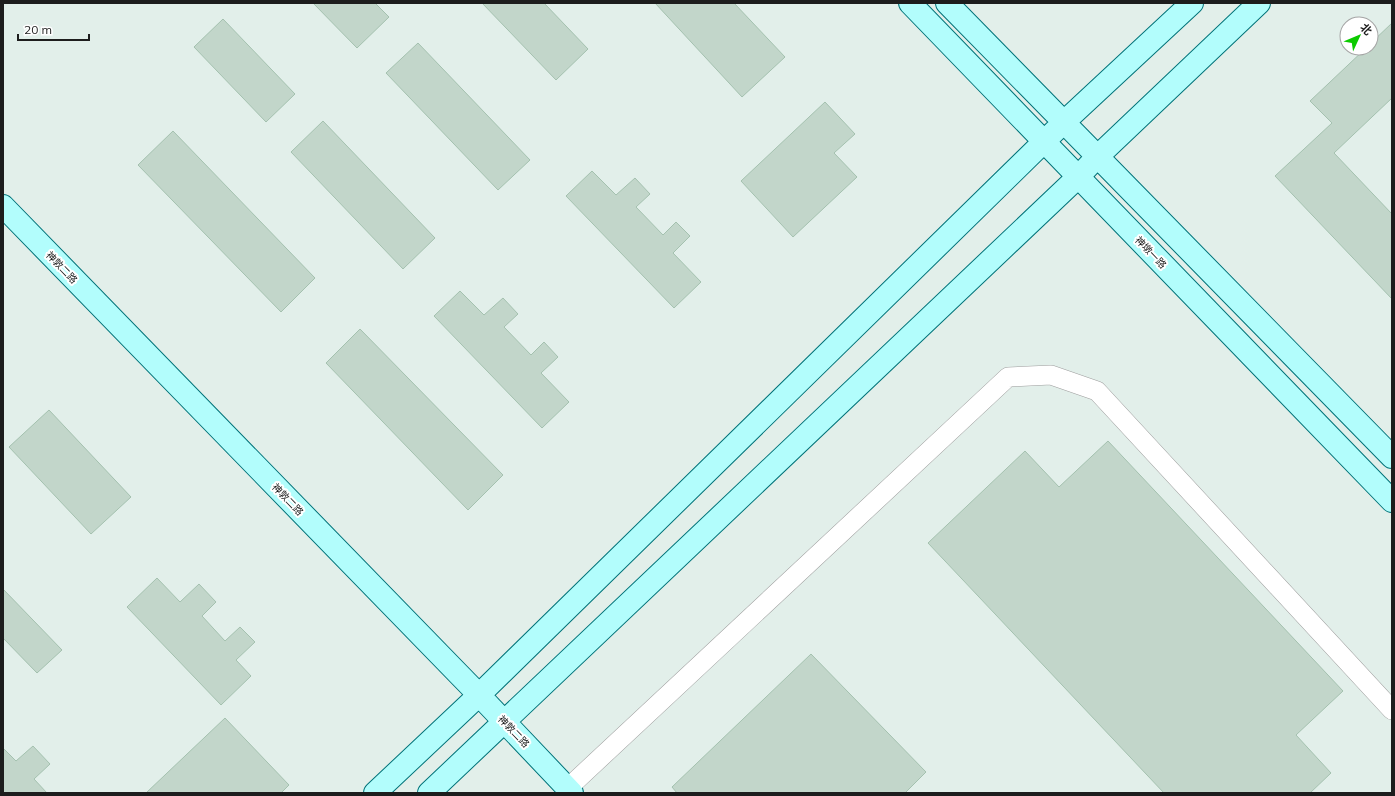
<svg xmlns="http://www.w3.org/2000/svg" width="1395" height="796" font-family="Mulish,'Noto Sans SC',sans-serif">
	<rect width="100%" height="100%" fill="#e2efea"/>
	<path fill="#c2d6ca" stroke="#a4c1af" d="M 313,3 L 375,3 L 389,17 L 357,48 Z
		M 482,3 L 544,3 L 588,49 L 556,80 Z
		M 655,3 L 734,3 L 785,57 L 742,97 Z
		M 223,19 L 295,94 L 266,122 L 194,47 Z
		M 1392,23 L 1392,98 L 1334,153 L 1392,214 L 1392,299 L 1275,176 L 1332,123 L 1310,101 L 1366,48 L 1371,48 L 1371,43 Z
		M 418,43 L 530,160 L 498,190 L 386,73 Z
		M 825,102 L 855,134 L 834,153 L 857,177 L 793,237 L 741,181 Z
		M 323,121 L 435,238 L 403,269 L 291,152 Z
		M 173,131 L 315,278 L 281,312 L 138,165 Z
		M 592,171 L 616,195 L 635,178 L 650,194 L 636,207 L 663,235 L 676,222 L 690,236 L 673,253 L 701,282 L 674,308 L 566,196 Z
		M 460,291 L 484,315 L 503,298 L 518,314 L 504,327 L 531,355 L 544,342 L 558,357 L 541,373 L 569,402 L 542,428 L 434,316 Z
		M 360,329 L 503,475 L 468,510 L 326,363 Z
		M 49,410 L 131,497 L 91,534 L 9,447 Z
		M 1108,441 L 1343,691 L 1296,735 L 1331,773 L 1310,793 L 1164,793 L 928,543 L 1025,451 L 1059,487 Z
		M 157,578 L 180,602 L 199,584 L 216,602 L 202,616 L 225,641 L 240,627 L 255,642 L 236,660 L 251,676 L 221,705 L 127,607 Z
		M 3,589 L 62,650 L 37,673 L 3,638 Z
		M 811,654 L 926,772 L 906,792 L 906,793 L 677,793 L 672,787 Z
		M 225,718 L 289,785 L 281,793 L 146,793 Z
		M 33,746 L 50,764 L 34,779 L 47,793 L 3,793 L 3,748 L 16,761 Z"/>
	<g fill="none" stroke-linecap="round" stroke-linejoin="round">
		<g stroke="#9e9e9e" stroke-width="20">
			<path id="street" d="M 568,788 L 1008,377 L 1051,375 L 1097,391 L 1392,710"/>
		</g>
		<g stroke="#007278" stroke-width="24">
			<path id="secondary" d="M 910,3 L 1392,501
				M 947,3 L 1392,457
				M 3,206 L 479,695 L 572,793
				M 375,793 L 479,695 L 1063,123 L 1192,3
				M 429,793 L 1078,177 L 1097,157 L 1259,3"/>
		</g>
		<use href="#street" stroke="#fff" stroke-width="19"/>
		<use href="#secondary" stroke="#b2fdfc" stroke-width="22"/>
	</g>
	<g text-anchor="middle" stroke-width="4" stroke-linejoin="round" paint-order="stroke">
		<g font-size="10" fill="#1d1d1d" stroke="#fff">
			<text transform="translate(1151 252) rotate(46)" y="4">神墩一路</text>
			<text transform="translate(62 267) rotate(46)" y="4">神敦二路</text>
			<text transform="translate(288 499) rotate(46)" y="4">神敦二路</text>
			<text transform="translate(514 731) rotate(46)" y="4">神敦二路</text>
		</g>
	</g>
	<rect width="1395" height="796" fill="none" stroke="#1d1d1d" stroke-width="8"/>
	<g transform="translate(1359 36) rotate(46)"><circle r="19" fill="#ffffff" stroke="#a5a5a5"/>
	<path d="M0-3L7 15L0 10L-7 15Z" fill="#0cca00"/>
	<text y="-6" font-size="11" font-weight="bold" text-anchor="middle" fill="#1d1d1d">北</text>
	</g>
	<path d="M18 34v6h71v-6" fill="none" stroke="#1d1d1d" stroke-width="2"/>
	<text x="24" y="34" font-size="12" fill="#1d1d1d" stroke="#ffffff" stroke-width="3" paint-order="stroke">20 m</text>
</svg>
